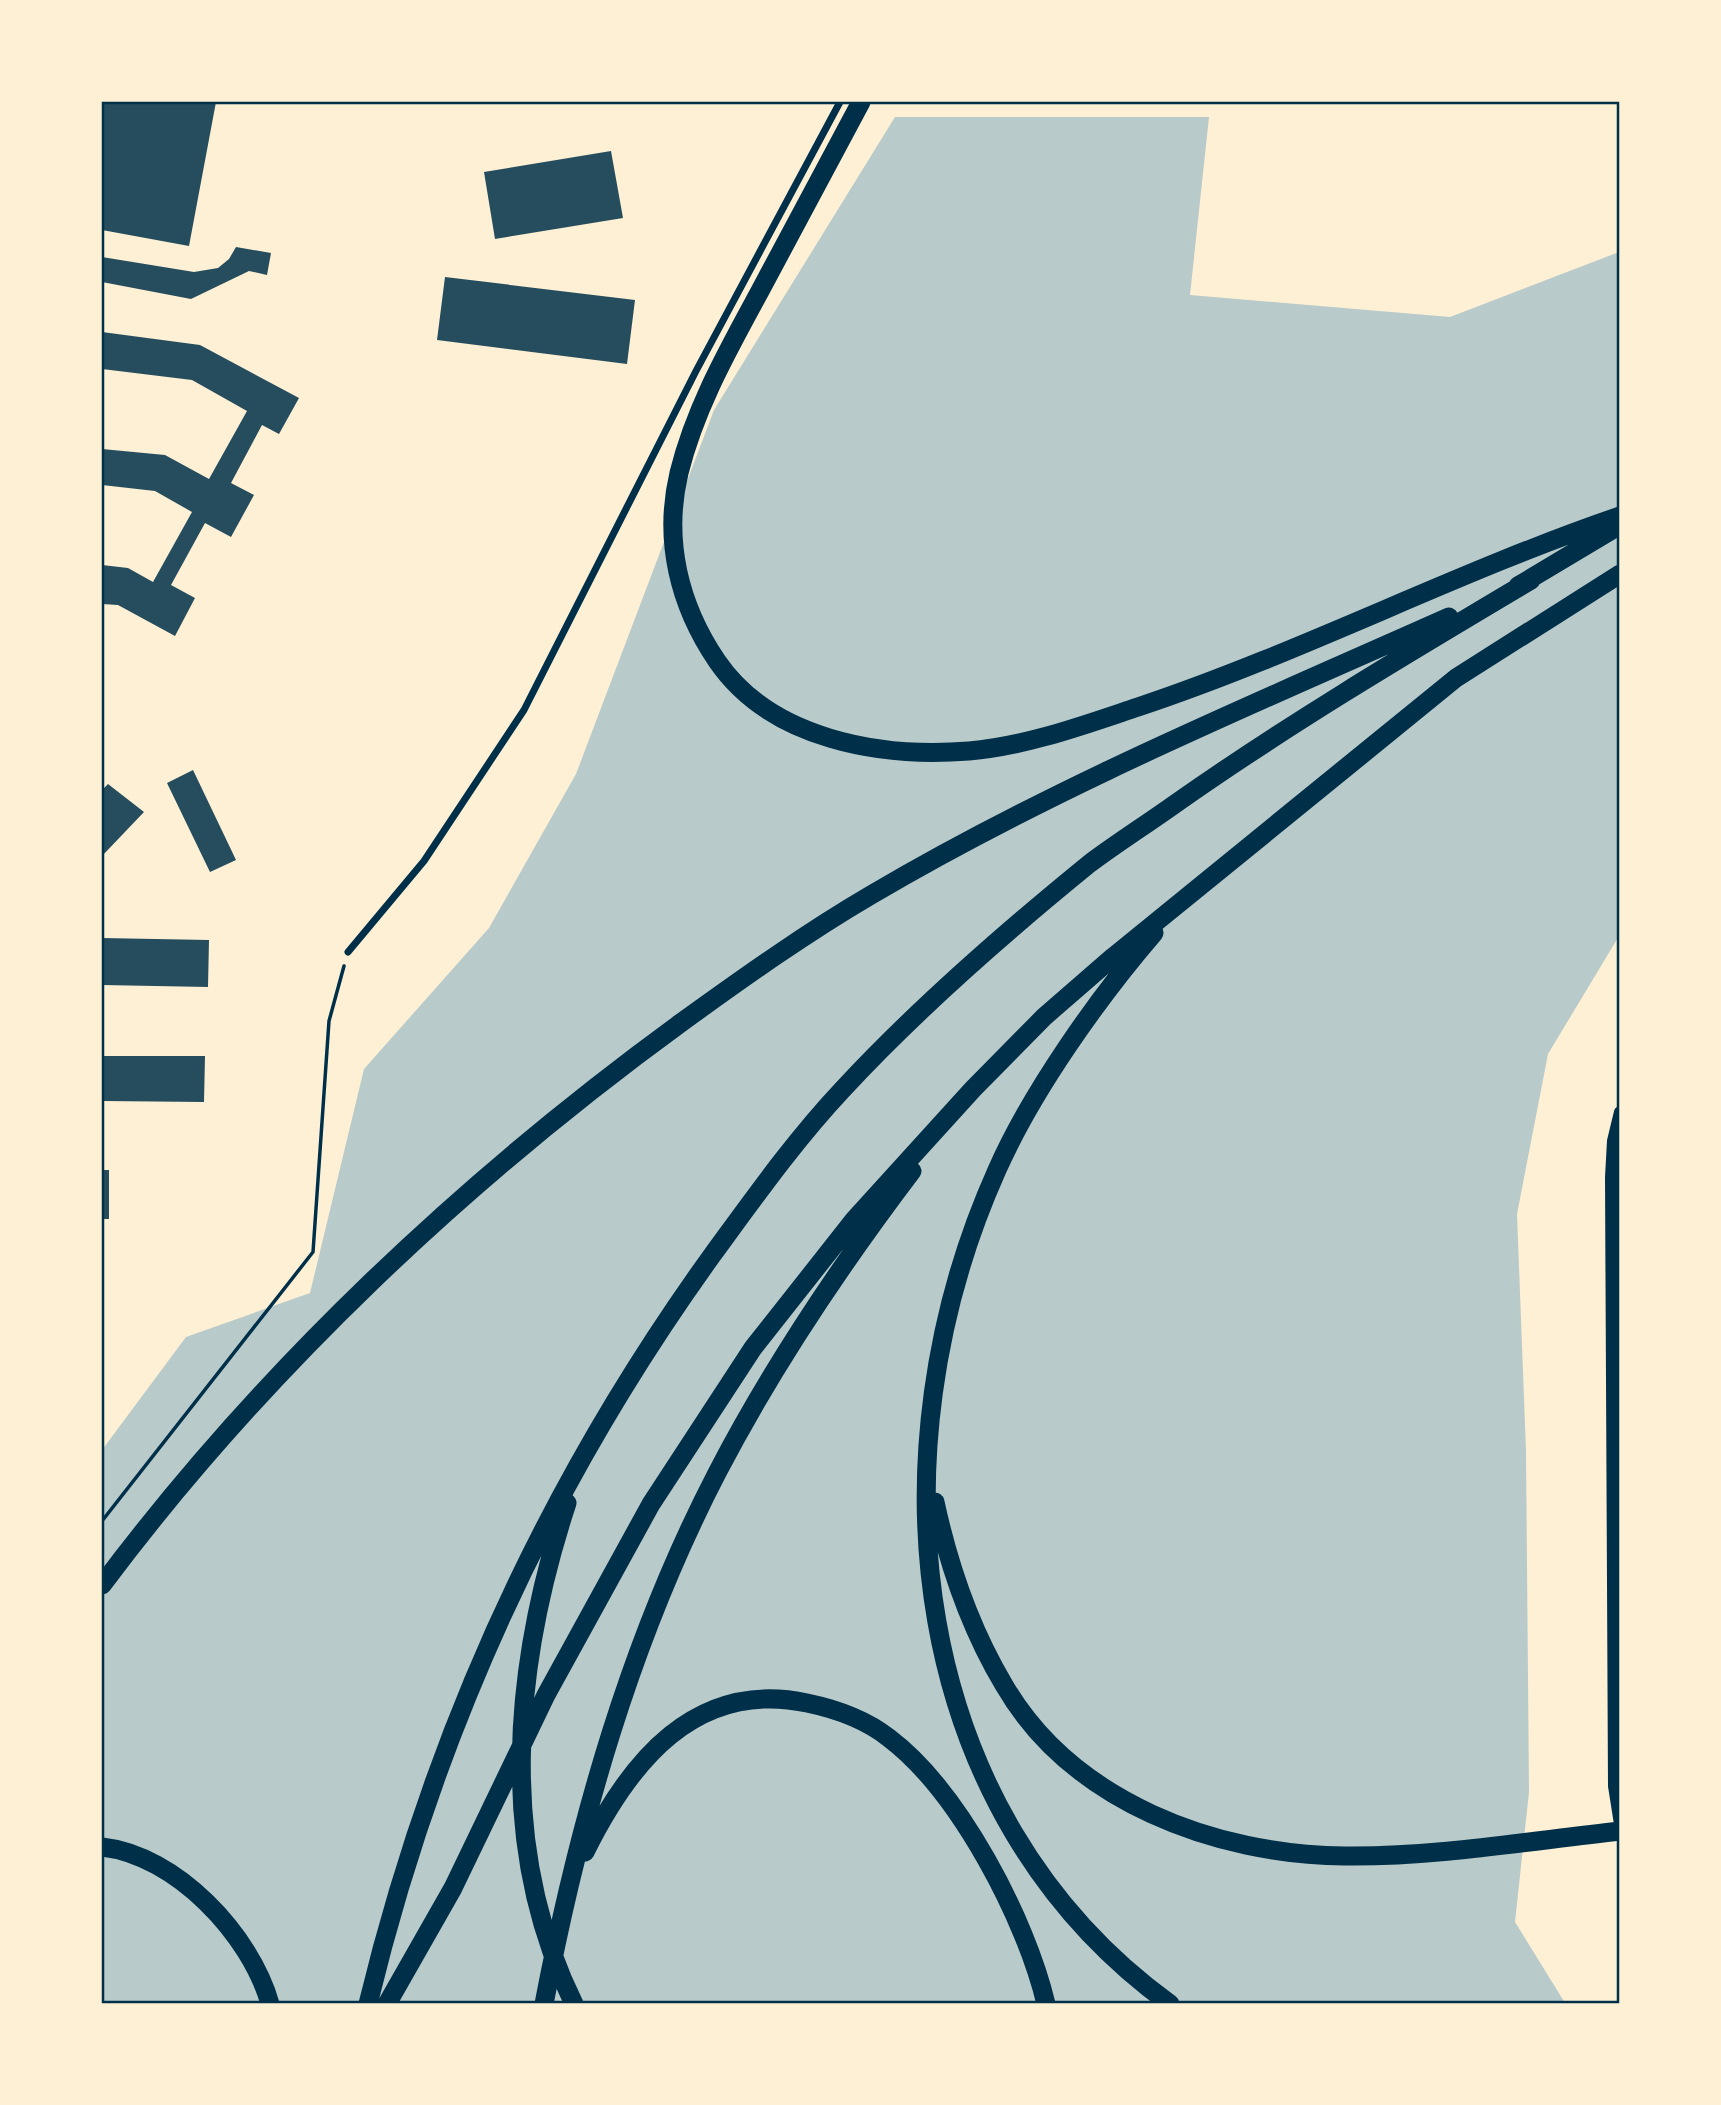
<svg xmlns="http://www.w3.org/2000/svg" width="1721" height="2105" font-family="Karla,sans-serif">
	<rect width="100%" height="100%" fill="#fdf0d5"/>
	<path fill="#b9caca" d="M 895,117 L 1209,117 L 1190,295 L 1450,317 L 1619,252 L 1619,936 L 1548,1054 L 1517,1214 L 1526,1451 L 1529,1792 L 1515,1922 L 1565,2003 L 102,2003 L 102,1450 L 186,1337 L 310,1293 L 364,1069 L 489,928 L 576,774 L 714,410 Z"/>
	<path fill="#264d5e" d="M 102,102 L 216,102 L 189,246 L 102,230 Z
		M 611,151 L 623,218 L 495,239 L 484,172 Z
		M 236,247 L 271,253 L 267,275 L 249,271 L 191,299 L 102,282 L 102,257 L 194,272 L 218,268 L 229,259 Z
		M 445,277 L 635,300 L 627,364 L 437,340 Z
		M 102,332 L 200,345 L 299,398 L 279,434 L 262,425 L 231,483 L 254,495 L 231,537 L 205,523 L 171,585 L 195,598 L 175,636 L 118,605 L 102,604 L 102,565 L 128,568 L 153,582 L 192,512 L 155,491 L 102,485 L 102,449 L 165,455 L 209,479 L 247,411 L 192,380 L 102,369 Z
		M 193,770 L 236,860 L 210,872 L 167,783 Z
		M 108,784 L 144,812 L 102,856 L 102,790 Z
		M 102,938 L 209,940 L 208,987 L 102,985 Z
		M 102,1056 L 205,1056 L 204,1102 L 102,1101 Z
		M 102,1170 L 109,1170 L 109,1219 L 102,1219 Z"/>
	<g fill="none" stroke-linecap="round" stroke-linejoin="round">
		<path stroke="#003049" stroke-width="3.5" d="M 102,1521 L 313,1252 L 329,1021 L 344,966"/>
		<path stroke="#003049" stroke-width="7" d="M 348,952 L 424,861 L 524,710 L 696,371 L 840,102"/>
		<path stroke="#003049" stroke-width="12" d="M 1620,1112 L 1613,1141 L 1611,1177 L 1614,1786 L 1620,1824"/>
		<path stroke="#003049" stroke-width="19" d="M 861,102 C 827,165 794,228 760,291 C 728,350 695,408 679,473 C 663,540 679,605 717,661 C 771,740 881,758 969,751 C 1027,746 1084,725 1138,707 C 1303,652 1456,572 1620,516
			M 1518,586 L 1620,525
			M 1154,933 C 1098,998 1032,1091 997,1170 C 870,1453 906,1813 1170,2004
			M 935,1502 C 949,1567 970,1628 1004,1685 C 1072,1802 1216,1855 1345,1856 C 1436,1857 1529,1841 1620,1831
			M 567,1503 C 514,1664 496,1846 574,2004
			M 102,1585 C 263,1370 465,1180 682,1022 C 743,978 806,933 871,895 C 1056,786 1254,704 1449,617
			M 102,1847 C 176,1855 251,1935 270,2004
			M 585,1852 C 629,1763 695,1679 807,1703 C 836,1709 865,1719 889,1738 C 959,1791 1026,1919 1046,2004
			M 368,2004 C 434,1731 549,1481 713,1254 C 754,1198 795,1140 843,1089 C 918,1008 1003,934 1089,864 C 1117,843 1147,824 1175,804 C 1290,723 1410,652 1531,580
			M 387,2004 L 453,1888 L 546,1695 L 651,1504 L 753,1348 L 854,1220 L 973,1089 L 1044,1017 L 1113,957 L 1456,678 L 1620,574
			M 544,2004 C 579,1821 631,1639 717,1473 C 772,1367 840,1266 912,1171"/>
	</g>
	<rect width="1721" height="2105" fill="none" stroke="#fdf0d5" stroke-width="206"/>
	<rect x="103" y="103" width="1515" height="1899" fill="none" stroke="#003049" stroke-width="2.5"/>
</svg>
